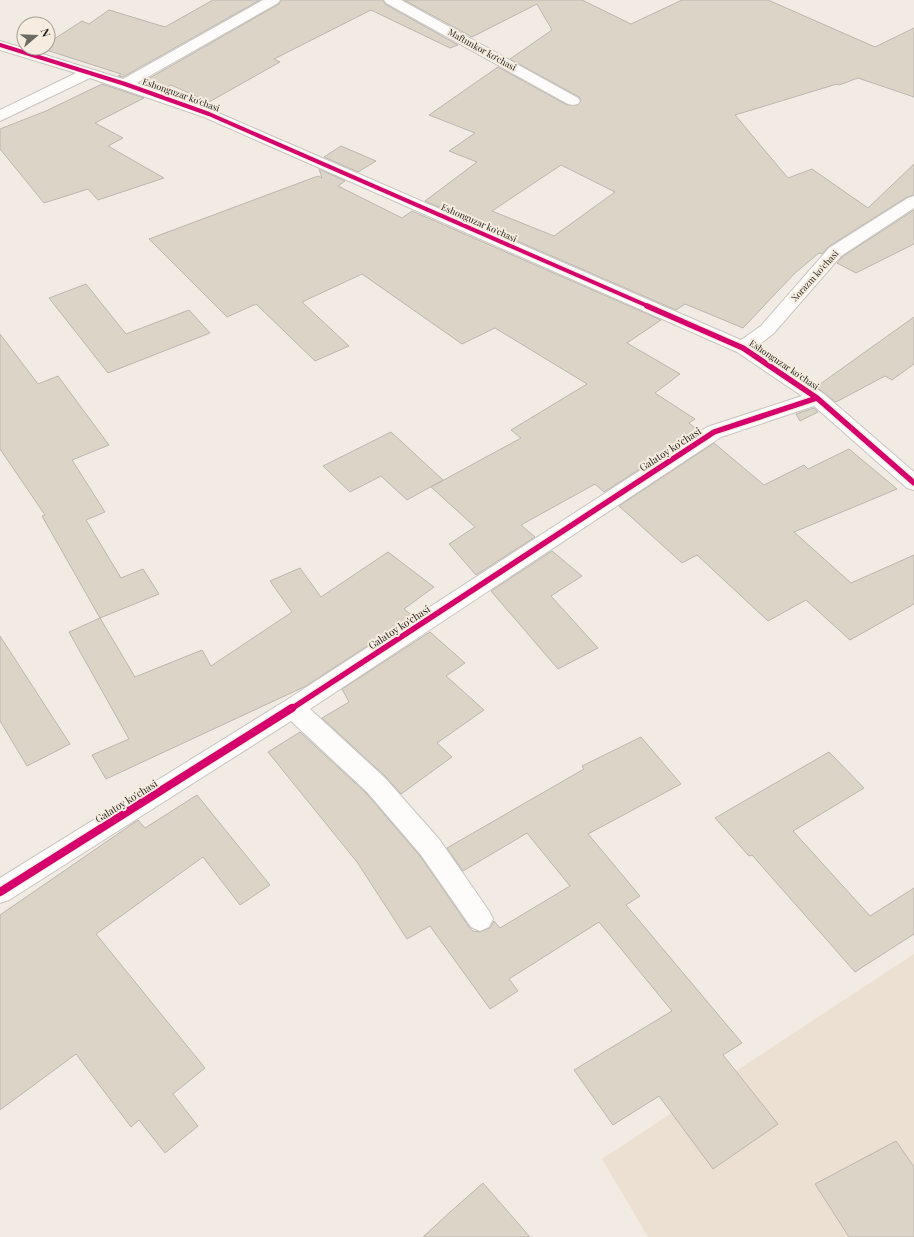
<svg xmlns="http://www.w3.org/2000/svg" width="914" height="1237" font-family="'Playfair Display',serif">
	<rect width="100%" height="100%" fill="#f1ebe4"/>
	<path fill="#ebe0d2" d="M 914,954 L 914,1237 L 648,1237 L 602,1159 Z"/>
	<path fill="#ddd4c8" stroke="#bab6b0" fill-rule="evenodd" d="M 213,0 L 260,0 L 123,77 L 118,76 L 121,74 L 40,48 L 48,48 L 48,43 L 82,21 L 89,24 L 109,10 L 165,27 Z
		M 281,0 L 383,0 L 385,4 L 458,45 L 450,48 L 371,10 L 274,59 L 280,62 L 209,102 L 171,85 L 161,90 L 141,83 L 279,4 Z
		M 404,0 L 582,0 L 631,24 L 682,0 L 768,0 L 875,47 L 914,28 L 914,97 L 858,78 L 839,85 L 837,84 L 735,115 L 788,178 L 812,169 L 868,208 L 914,164 L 914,195 L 907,197 L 828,247 L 822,254 L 819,253 L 795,273 L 743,328 L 685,304 L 676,310 L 425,201 L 477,162 L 449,151 L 475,133 L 429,115 L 498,67 L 567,105 L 578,105 L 581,100 L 579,97 L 510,59 L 552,30 L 537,4 L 472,37 ZM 561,165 L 615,192 L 554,236 L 492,211 Z
		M 102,84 L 144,98 L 95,123 L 123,138 L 108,146 L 164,178 L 98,200 L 88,189 L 44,203 L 0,149 L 0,129 L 46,111 Z
		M 341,146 L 376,161 L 358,172 L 324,157 Z
		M 319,169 L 345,181 L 338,186 L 402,218 L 412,211 L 661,320 L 627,343 L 680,374 L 655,393 L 695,419 L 689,423 L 699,431 L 604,492 L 595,484 L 521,525 L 535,537 L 476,575 L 449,544 L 475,527 L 431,487 L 521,438 L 511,430 L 587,384 L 495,328 L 462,344 L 362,274 L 302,302 L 349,346 L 315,361 L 256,304 L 227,317 L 149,239 L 318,176 L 322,178 Z
		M 914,210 L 914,244 L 856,273 L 837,263 L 842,257 Z
		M 86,284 L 126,334 L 189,310 L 210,333 L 108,373 L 49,298 Z
		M 914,317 L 914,364 L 892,380 L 885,376 L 836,402 L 816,387 Z
		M 0,334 L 38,384 L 58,376 L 109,445 L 72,460 L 105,512 L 86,520 L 121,578 L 143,569 L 159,594 L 100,618 L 42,516 L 45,515 L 0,449 Z
		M 814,408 L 818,412 L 800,421 L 796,414 Z
		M 391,432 L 443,480 L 407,500 L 381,476 L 350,492 L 323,466 Z
		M 714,443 L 764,485 L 804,465 L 808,469 L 849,449 L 897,489 L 794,532 L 851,583 L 914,555 L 914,604 L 850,640 L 806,600 L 768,621 L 697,555 L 682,563 L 619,506 Z
		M 552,551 L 582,576 L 551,596 L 598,648 L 558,669 L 491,591 Z
		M 388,552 L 434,587 L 404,609 L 413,616 L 306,686 L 106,779 L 92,755 L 129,739 L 69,632 L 100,618 L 135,677 L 202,650 L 211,666 L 292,612 L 270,581 L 300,568 L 321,597 Z
		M 430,632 L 465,663 L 446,676 L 484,710 L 437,743 L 452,757 L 401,794 L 386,777 L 322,718 L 349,702 L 342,689 Z
		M 0,636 L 70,744 L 27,766 L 0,721 Z
		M 300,732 L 366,793 L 420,856 L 470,928 L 473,931 L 479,932 L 490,928 L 494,921 L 500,928 L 570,886 L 527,833 L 463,871 L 447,848 L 584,769 L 582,766 L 641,737 L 681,784 L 588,834 L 640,896 L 626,905 L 742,1043 L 723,1055 L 778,1124 L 713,1169 L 659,1096 L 613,1125 L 574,1070 L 672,1011 L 599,922 L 509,979 L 518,991 L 490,1009 L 430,926 L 407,939 L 357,862 L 268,752 Z
		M 829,752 L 864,788 L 793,831 L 870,916 L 914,888 L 914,934 L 855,972 L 752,855 L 749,856 L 715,818 Z
		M 197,795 L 270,885 L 240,905 L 203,857 L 96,934 L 205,1068 L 173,1094 L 198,1126 L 165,1153 L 139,1120 L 131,1127 L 76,1054 L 0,1110 L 0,915 L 138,820 L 145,828 Z
		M 896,1141 L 914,1167 L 914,1237 L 849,1237 L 815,1184 Z
		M 483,1183 L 530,1237 L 423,1237 L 449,1213 Z"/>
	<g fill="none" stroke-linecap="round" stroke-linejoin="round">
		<g stroke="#c9c4bf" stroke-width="2">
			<path id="minor" d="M 263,0 L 280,0 L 278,3 L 137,83 L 214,111 L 741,340 L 761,326 L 829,248 L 908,198 L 914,196 L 914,208 L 841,256 L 773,334 L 755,348 L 824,394 L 914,472 L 914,490 L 907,488 L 814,406 L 721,437 L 310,709 L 385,778 L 439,839 L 489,911 L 493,919 L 489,927 L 480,931 L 471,927 L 421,855 L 367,792 L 291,721 L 9,900 L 0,903 L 0,878 L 285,701 L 707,427 L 802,396 L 737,352 L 204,117 L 90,78 L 0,121 L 0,110 L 76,73 L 0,50 L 0,41 L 123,79 Z
				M 384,0 L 401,0 L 578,98 L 580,101 L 578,104 L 573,105 L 568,104 L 386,3 Z"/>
		</g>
		<use href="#minor" fill="#fdfcfb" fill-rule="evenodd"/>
		<g stroke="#f6ecdf" stroke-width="6">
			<path id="cycleway-far2" d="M 0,45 L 125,84 L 209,114 L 650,307"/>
		</g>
		<g stroke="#f6ecdf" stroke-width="8">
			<path id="cycleway-far1" d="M 647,306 L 743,348 L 817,398 L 914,483
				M 291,709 L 714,432 L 817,398"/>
		</g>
		<g stroke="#f6ecdf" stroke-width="10">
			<path id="cycleway" d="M 0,892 L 292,708"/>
		</g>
		<use href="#cycleway-far2" stroke="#d6006c" stroke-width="4"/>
		<use href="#cycleway-far1" stroke="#d6006c" stroke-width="5.5"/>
		<use href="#cycleway" stroke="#d6006c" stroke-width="8"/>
	</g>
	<g text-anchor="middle" stroke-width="4" stroke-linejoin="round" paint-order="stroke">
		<g font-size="9" fill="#26231e" stroke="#f6ecdf">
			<text transform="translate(482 50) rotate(29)" y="3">Maftunkor koʻchasi</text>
			<text transform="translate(181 95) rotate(20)" y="3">Eshonguzar ko'chasi</text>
			<text transform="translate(479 223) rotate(24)" y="3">Eshonguzar ko'chasi</text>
			<text transform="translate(815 276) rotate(-48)" y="3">Xorazm ko'chasi</text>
			<text transform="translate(784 365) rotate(34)" y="3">Eshonguzar ko'chasi</text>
		</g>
		<g font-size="10" fill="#26231e" stroke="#f6ecdf">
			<text transform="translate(670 449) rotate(-33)" y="4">Galatoy ko'chasi</text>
			<text transform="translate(399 627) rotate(-33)" y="4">Galatoy ko'chasi</text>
			<text transform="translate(126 801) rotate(-32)" y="4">Galatoy ko'chasi</text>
		</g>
	</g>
	<g transform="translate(36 36) rotate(71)"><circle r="19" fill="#f6ecdf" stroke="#a39c92"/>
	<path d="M0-3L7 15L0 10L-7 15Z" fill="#6d6963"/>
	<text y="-6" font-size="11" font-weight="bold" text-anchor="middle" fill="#26231e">N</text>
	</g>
</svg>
